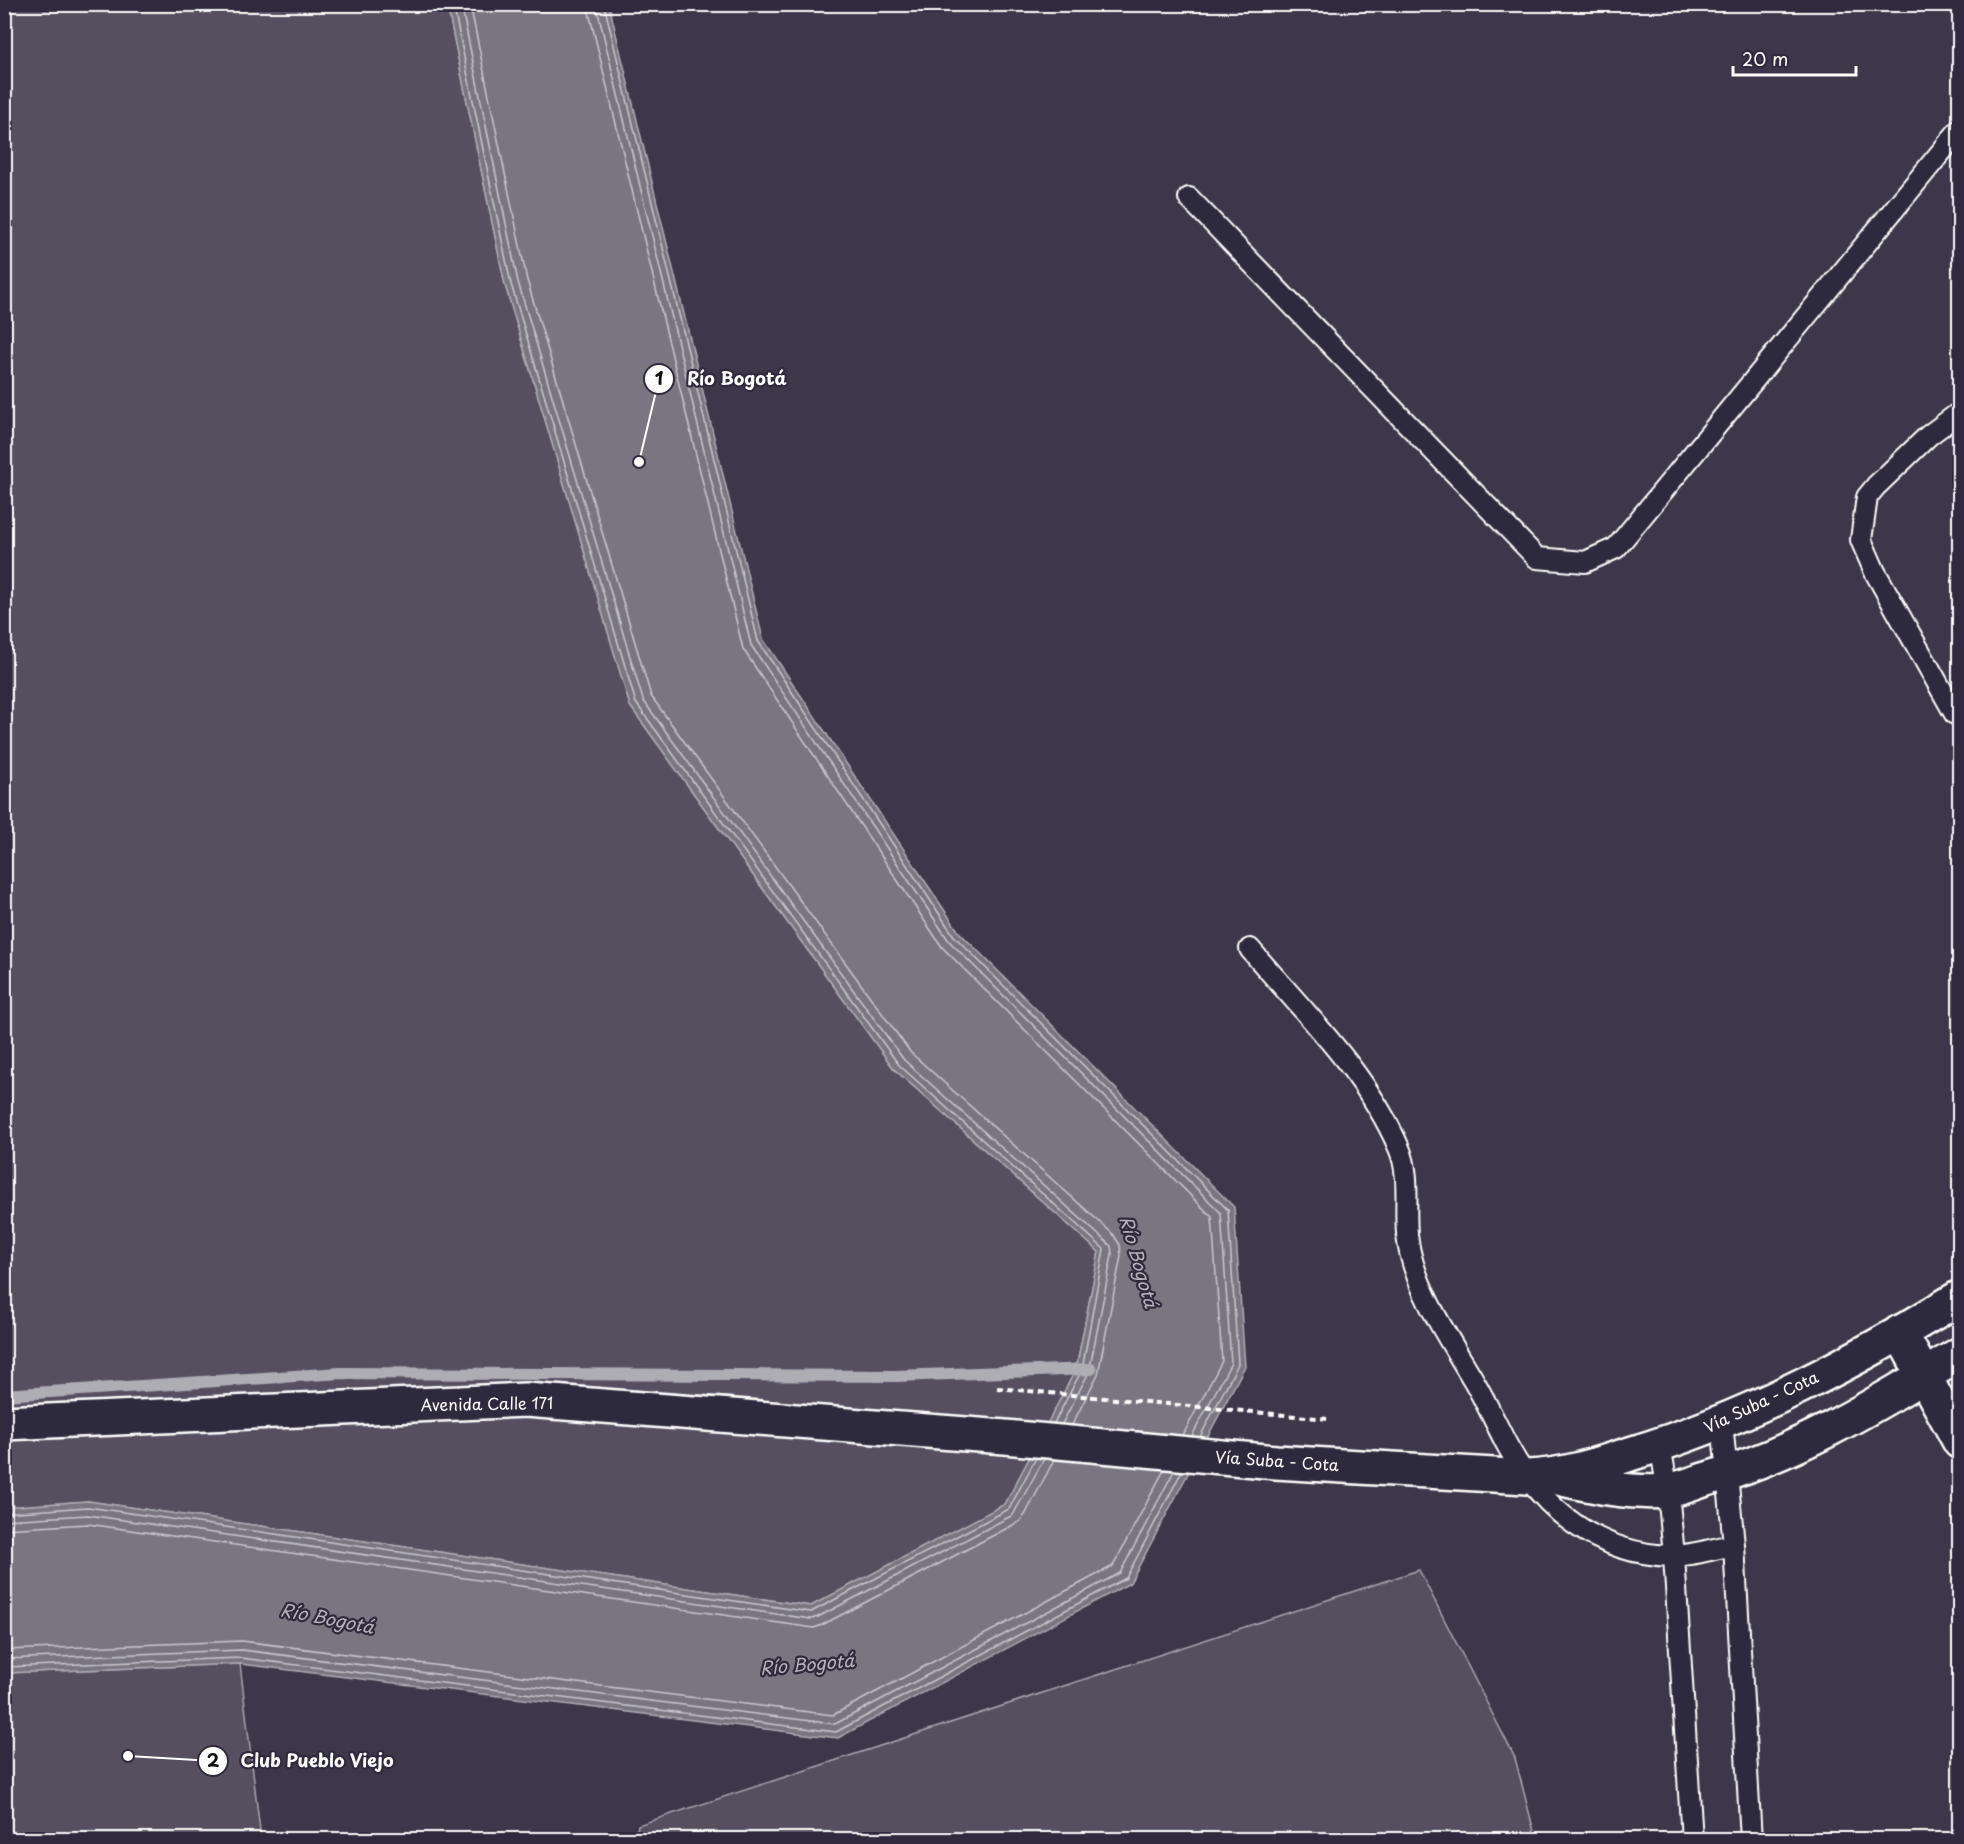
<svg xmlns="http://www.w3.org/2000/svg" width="1964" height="1844" font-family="'Playpen Sans',sans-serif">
	<rect width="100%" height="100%" fill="#3c3749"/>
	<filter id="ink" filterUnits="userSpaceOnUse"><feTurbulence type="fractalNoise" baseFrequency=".0167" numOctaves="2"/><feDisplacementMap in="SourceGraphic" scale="12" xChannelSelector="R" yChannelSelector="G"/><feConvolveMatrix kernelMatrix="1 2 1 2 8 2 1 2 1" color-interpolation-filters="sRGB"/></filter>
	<g filter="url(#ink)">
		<path fill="#555060" stroke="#aaa8b0" stroke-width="1.5" d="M 5,5 L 447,5 L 505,285 L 630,706 L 894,1069 L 1099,1252 L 1076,1369 L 1006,1504 L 811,1606 L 88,1501 L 5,1507 Z
			M 1419,1570 L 1515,1758 L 1536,1839 L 635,1839 L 638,1825 Z
			M 240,1664 L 261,1839 L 5,1839 L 4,1673 Z"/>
		<path fill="#797682" stroke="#afadb4" stroke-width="1.5" d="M 447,5 L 609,5 L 763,639 L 959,932 L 1234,1207 L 1245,1366 L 1130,1583 L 838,1738 L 240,1664 L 5,1673 L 4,1507 L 88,1501 L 811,1606 L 1005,1504 L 1076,1369 L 1099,1252 L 894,1069 L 630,706 L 505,285 Z"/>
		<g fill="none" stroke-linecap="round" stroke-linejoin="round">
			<path stroke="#c9c8cd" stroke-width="1.5" d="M 453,4 L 511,284 L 636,703 L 899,1065 L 1104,1249 L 1082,1370 L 1054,1423
				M 461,4 L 518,282 L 643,700 L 904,1060 L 1111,1246 L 1112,1255 L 1089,1372 L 1062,1424
				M 470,4 L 527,280 L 651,696 L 911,1053 L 1113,1234 L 1120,1245 L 1121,1256 L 1098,1374 L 1072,1425
				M 587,4 L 743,649 L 942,947 L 1212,1217 L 1222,1361 L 1183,1435
				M 596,4 L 751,645 L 949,941 L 1221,1213 L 1231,1363 L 1192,1436
				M 604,4 L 758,641 L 954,936 L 1228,1210 L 1238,1364 L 1200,1437
				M 4,1513 L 88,1507 L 811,1612 L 1009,1509 L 1036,1458
				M 4,1520 L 88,1515 L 811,1619 L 818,1617 L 1013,1515 L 1044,1459
				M 4,1529 L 88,1524 L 814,1628 L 822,1625 L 1019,1522 L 1025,1515 L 1054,1460
				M 4,1650 L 242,1641 L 833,1715 L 1113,1566 L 1164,1470
				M 4,1659 L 242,1650 L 835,1724 L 1120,1573 L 1174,1471
				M 4,1667 L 241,1658 L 836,1732 L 1126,1578 L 1182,1471"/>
			<path stroke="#afadb4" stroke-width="12" d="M 4,1395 L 341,1373 L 896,1376 L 1091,1369"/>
			<g stroke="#fff" stroke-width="24">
				<path id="lane" d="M 1189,198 L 1537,558 L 1585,562 L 1616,548 L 1960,129
					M 1955,714 L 1875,572 L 1861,540 L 1867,497 L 1876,486 L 1928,436 L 1960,412
					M 1250,949 C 1302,1010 1367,1073 1399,1148 C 1412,1177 1403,1212 1408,1242 C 1416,1292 1449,1338 1474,1381 C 1486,1402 1496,1424 1507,1445 C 1542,1510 1597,1554 1672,1556 C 1692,1556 1715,1548 1734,1545
					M 1722,1423 L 1734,1545 L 1751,1840
					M 1660,1445 L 1668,1491 L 1674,1556 L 1692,1840"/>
			</g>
			<g stroke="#fff" stroke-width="38">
				<path id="street" d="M 1900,1332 L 1960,1442"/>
			</g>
			<g stroke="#fff" stroke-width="38">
				<path id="secondary" d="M 4,1423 L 526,1400 L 1005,1437 L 1276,1462 L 1527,1477 C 1563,1476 1596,1465 1630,1454 C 1747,1419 1856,1361 1960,1297
					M 1558,1478 C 1594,1486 1629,1494 1666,1491 C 1681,1489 1696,1482 1710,1478 C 1800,1452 1880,1402 1960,1354"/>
			</g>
			<path stroke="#fff" stroke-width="4" stroke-dasharray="6 4.5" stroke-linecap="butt" d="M 997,1388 L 1328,1419"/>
			<use href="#lane" stroke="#2f2a3d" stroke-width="20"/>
			<use href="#street" stroke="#2f2a3d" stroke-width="33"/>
			<use href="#secondary" stroke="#2f2a3d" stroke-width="33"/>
		</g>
	</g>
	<g text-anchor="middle" stroke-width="4.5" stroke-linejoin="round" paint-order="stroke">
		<g font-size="16" fill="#fff" stroke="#2f2a3d">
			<text transform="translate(1761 1402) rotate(-25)" y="6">Vía Suba - Cota</text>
			<text transform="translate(487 1404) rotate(-1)" y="6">Avenida Calle 171</text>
			<text transform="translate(1277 1461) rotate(4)" y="6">Vía Suba - Cota</text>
		</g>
		<g font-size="18" font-style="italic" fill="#b5b4ba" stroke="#2f2a3d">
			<text transform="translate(1138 1262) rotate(74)" y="6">Río Bogotá</text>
			<text transform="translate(327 1619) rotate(11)" y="6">Río Bogotá</text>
			<text transform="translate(807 1665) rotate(-5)" y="6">Río Bogotá</text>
		</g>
	</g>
	<path fill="none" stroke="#fff" stroke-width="2" d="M639 462L659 379M128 1756L213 1761"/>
	<g fill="#fff" stroke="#2f2a3d" stroke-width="2">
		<circle cx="639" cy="462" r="6"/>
		<circle cx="128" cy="1756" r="6"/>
		<circle cx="659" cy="379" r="15"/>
		<circle cx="213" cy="1761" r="15"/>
	</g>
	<g font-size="18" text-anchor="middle" font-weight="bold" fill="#111">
		<text x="659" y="385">1</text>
		<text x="213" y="1767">2</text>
	</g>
	<g font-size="18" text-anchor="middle" font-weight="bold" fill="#fff" stroke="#2f2a3d" stroke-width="4.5" stroke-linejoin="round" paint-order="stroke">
		<text x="737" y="385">Río Bogotá</text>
		<text x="317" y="1767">Club Pueblo Viejo</text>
	</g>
	<rect width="1964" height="1844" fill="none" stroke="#2f2a3d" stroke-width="24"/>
	<rect x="12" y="12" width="1940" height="1820" fill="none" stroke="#fff" stroke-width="2" filter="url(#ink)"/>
	<path d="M1733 66v9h123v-9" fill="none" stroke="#ffffff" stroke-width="3"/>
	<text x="1742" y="66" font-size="18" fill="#ffffff" stroke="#2f2a3d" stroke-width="4.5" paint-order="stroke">20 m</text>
</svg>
